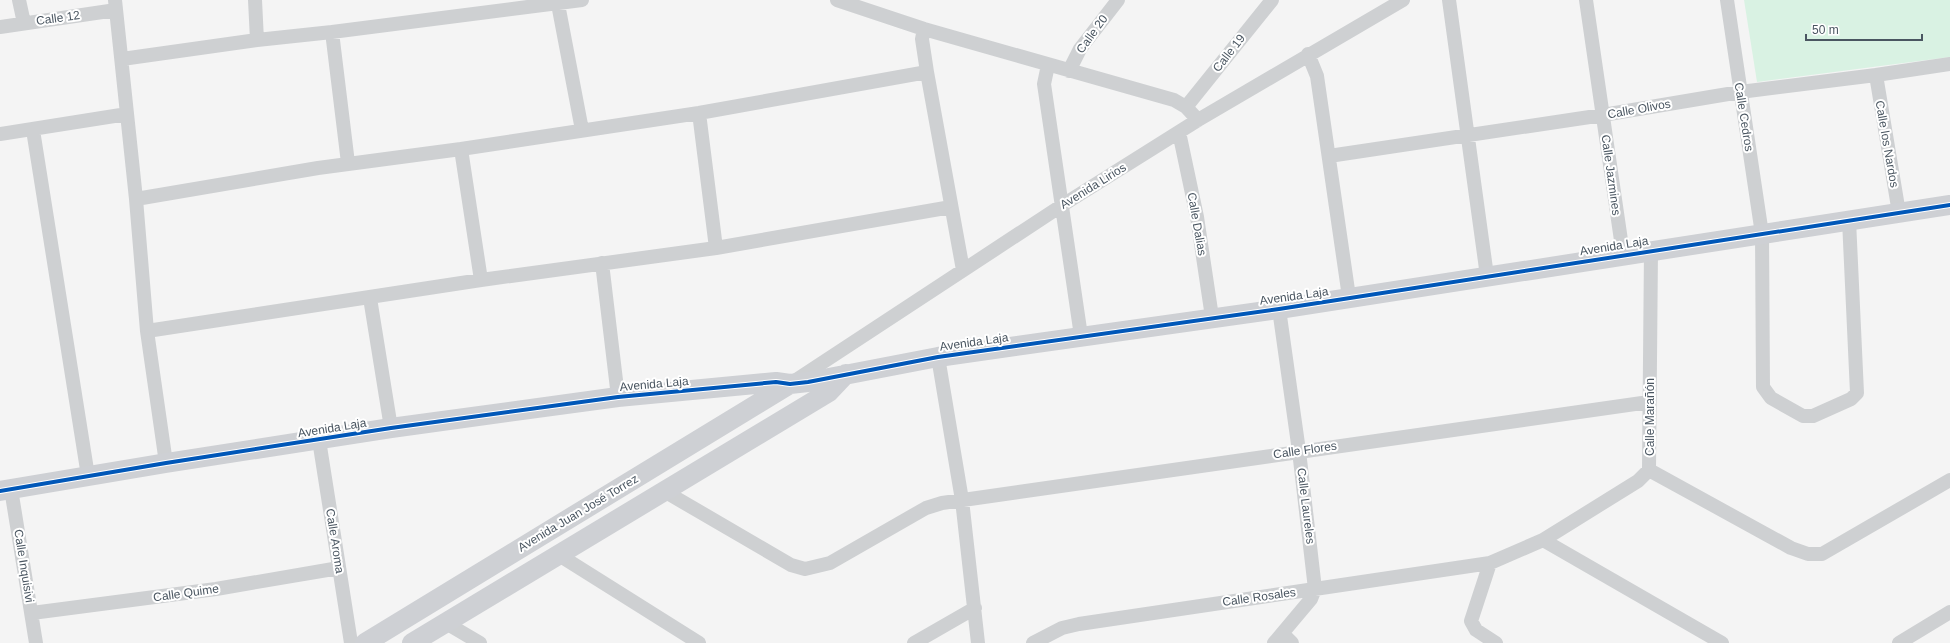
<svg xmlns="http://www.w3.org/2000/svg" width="1950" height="643" font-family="Helvetica,sans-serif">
	<rect width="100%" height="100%" fill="#f4f4f4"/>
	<path fill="#d9f2e3" d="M 1744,0 L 1950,0 L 1950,57 L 1757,82 Z"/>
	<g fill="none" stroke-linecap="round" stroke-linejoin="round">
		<path stroke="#ced0d2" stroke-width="14" d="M 19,0 L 24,23
			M 115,0 L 136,199 L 147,331 L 166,463
			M 255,0 L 257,40
			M 837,0 L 924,29 L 1174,100 L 1186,107 L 1198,120
			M 1449,0 L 1487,276
			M 1586,0 L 1623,254
			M 1727,0 L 1762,234 L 1763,387 L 1771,398 L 1803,416 L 1813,416 L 1851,399 L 1857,393 L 1849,220
			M 558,4 L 582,130
			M 0,27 L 116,10
			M 924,29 L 922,39 L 927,72 L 963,270
			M 332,32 L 348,163
			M 1308,54 L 1317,76 L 1349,297
			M 122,59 L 257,40 L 332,32 L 582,0
			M 1048,65 L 1044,84 L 1081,336
			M 1069,71 L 1080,49 L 1118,0
			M 1876,75 L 1899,213
			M 1186,107 L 1272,0
			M 699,113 L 716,248
			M 33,130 L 88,476
			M 1179,132 L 1197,217 L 1212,317
			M 0,134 L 127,114
			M 461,149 L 481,280
			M 1329,156 L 1603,115 L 1740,92 L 1876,75 L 1950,64
			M 136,199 L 318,168 L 461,149 L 699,113 L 927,72
			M 602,263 L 618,397
			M 370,298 L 391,428
			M 147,331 L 481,280 L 716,248 L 951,207
			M 938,357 L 962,500 L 978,643
			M 793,382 L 1061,206 L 1198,120 L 1403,0
			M 319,440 L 351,643
			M 1649,470 L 1791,548 L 1808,554 L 1822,554 L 1950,480
			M 11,489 L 36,643
			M 664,491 L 791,565 L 805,569 L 830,563 L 926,508 L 942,503 L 1649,402
			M 1543,540 L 1722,643
			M 559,555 L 699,643
			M 1490,563 L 1471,621 L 1476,630 L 1496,643
			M 32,613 L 216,589 L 339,568
			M 446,623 L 480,643
			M 1283,634 L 1292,643
			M 914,643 L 975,608
			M 1033,643 L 1062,628 L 1079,624 L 1490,563 L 1543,540 L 1638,481 L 1649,470 L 1651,250
			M 1274,643 L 1311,599 L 1315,589 L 1299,451 L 1279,309
			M 1899,643 L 1950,612"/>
		<path stroke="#ced0d4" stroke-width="20" d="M 0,491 L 166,463 L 391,428 L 618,397 L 776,382 L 790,384 L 808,382 L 938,357 L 1279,309 L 1950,205
			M 365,643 L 790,384
			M 412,643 L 829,392 L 846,374"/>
		<g stroke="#fff" stroke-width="6">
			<path id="cycleway" d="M 0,491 L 166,463 L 391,428 L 618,397 L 776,382 L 790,384 L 808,382 L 938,357 L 1279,309 L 1950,205"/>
		</g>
		<use href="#cycleway" stroke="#0057b8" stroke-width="4"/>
	</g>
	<g text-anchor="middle" stroke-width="4" stroke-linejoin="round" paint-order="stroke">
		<g font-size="12" fill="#4a5661" stroke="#fff">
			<text transform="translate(58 18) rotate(-8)" y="4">Calle 12</text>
			<text transform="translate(1092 34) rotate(-54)" y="4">Calle 20</text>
			<text transform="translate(1229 53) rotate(-52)" y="4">Calle 19</text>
			<text transform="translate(1639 109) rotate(-10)" y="4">Calle Olivos</text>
			<text transform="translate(1744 117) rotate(81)" y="4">Calle Cedros</text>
			<text transform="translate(1887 144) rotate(80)" y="4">Calle los Nardos</text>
			<text transform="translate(1611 175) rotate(82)" y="4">Calle Jazmines</text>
			<text transform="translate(1093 186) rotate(-32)" y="4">Avenida Lirios</text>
			<text transform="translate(1197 224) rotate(80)" y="4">Calle Dalias</text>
			<text transform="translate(1614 246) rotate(-9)" y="4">Avenida Laja</text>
			<text transform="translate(1294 296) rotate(-8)" y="4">Avenida Laja</text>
			<text transform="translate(974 342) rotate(-8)" y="4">Avenida Laja</text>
			<text transform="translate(654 384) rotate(-5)" y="4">Avenida Laja</text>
			<text transform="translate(1650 417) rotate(-90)" y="4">Calle Marañón</text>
			<text transform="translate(332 428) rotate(-9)" y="4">Avenida Laja</text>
			<text transform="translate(1305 450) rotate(-8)" y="4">Calle Flores</text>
			<text transform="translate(1306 506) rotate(83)" y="4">Calle Laureles</text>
			<text transform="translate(578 513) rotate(-31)" y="4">Avenida Juan José Torrez</text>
			<text transform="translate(335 541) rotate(81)" y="4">Calle Aroma</text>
			<text transform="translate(24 566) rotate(81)" y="4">Calle Inquisivi</text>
			<text transform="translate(186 593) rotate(-8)" y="4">Calle Quime</text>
			<text transform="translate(1259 597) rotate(-8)" y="4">Calle Rosales</text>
		</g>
	</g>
	<path d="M1806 34v6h116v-6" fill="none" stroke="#4a5661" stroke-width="2"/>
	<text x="1812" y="34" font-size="12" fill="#4a5661" stroke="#ffffff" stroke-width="3" paint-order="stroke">50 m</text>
</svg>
